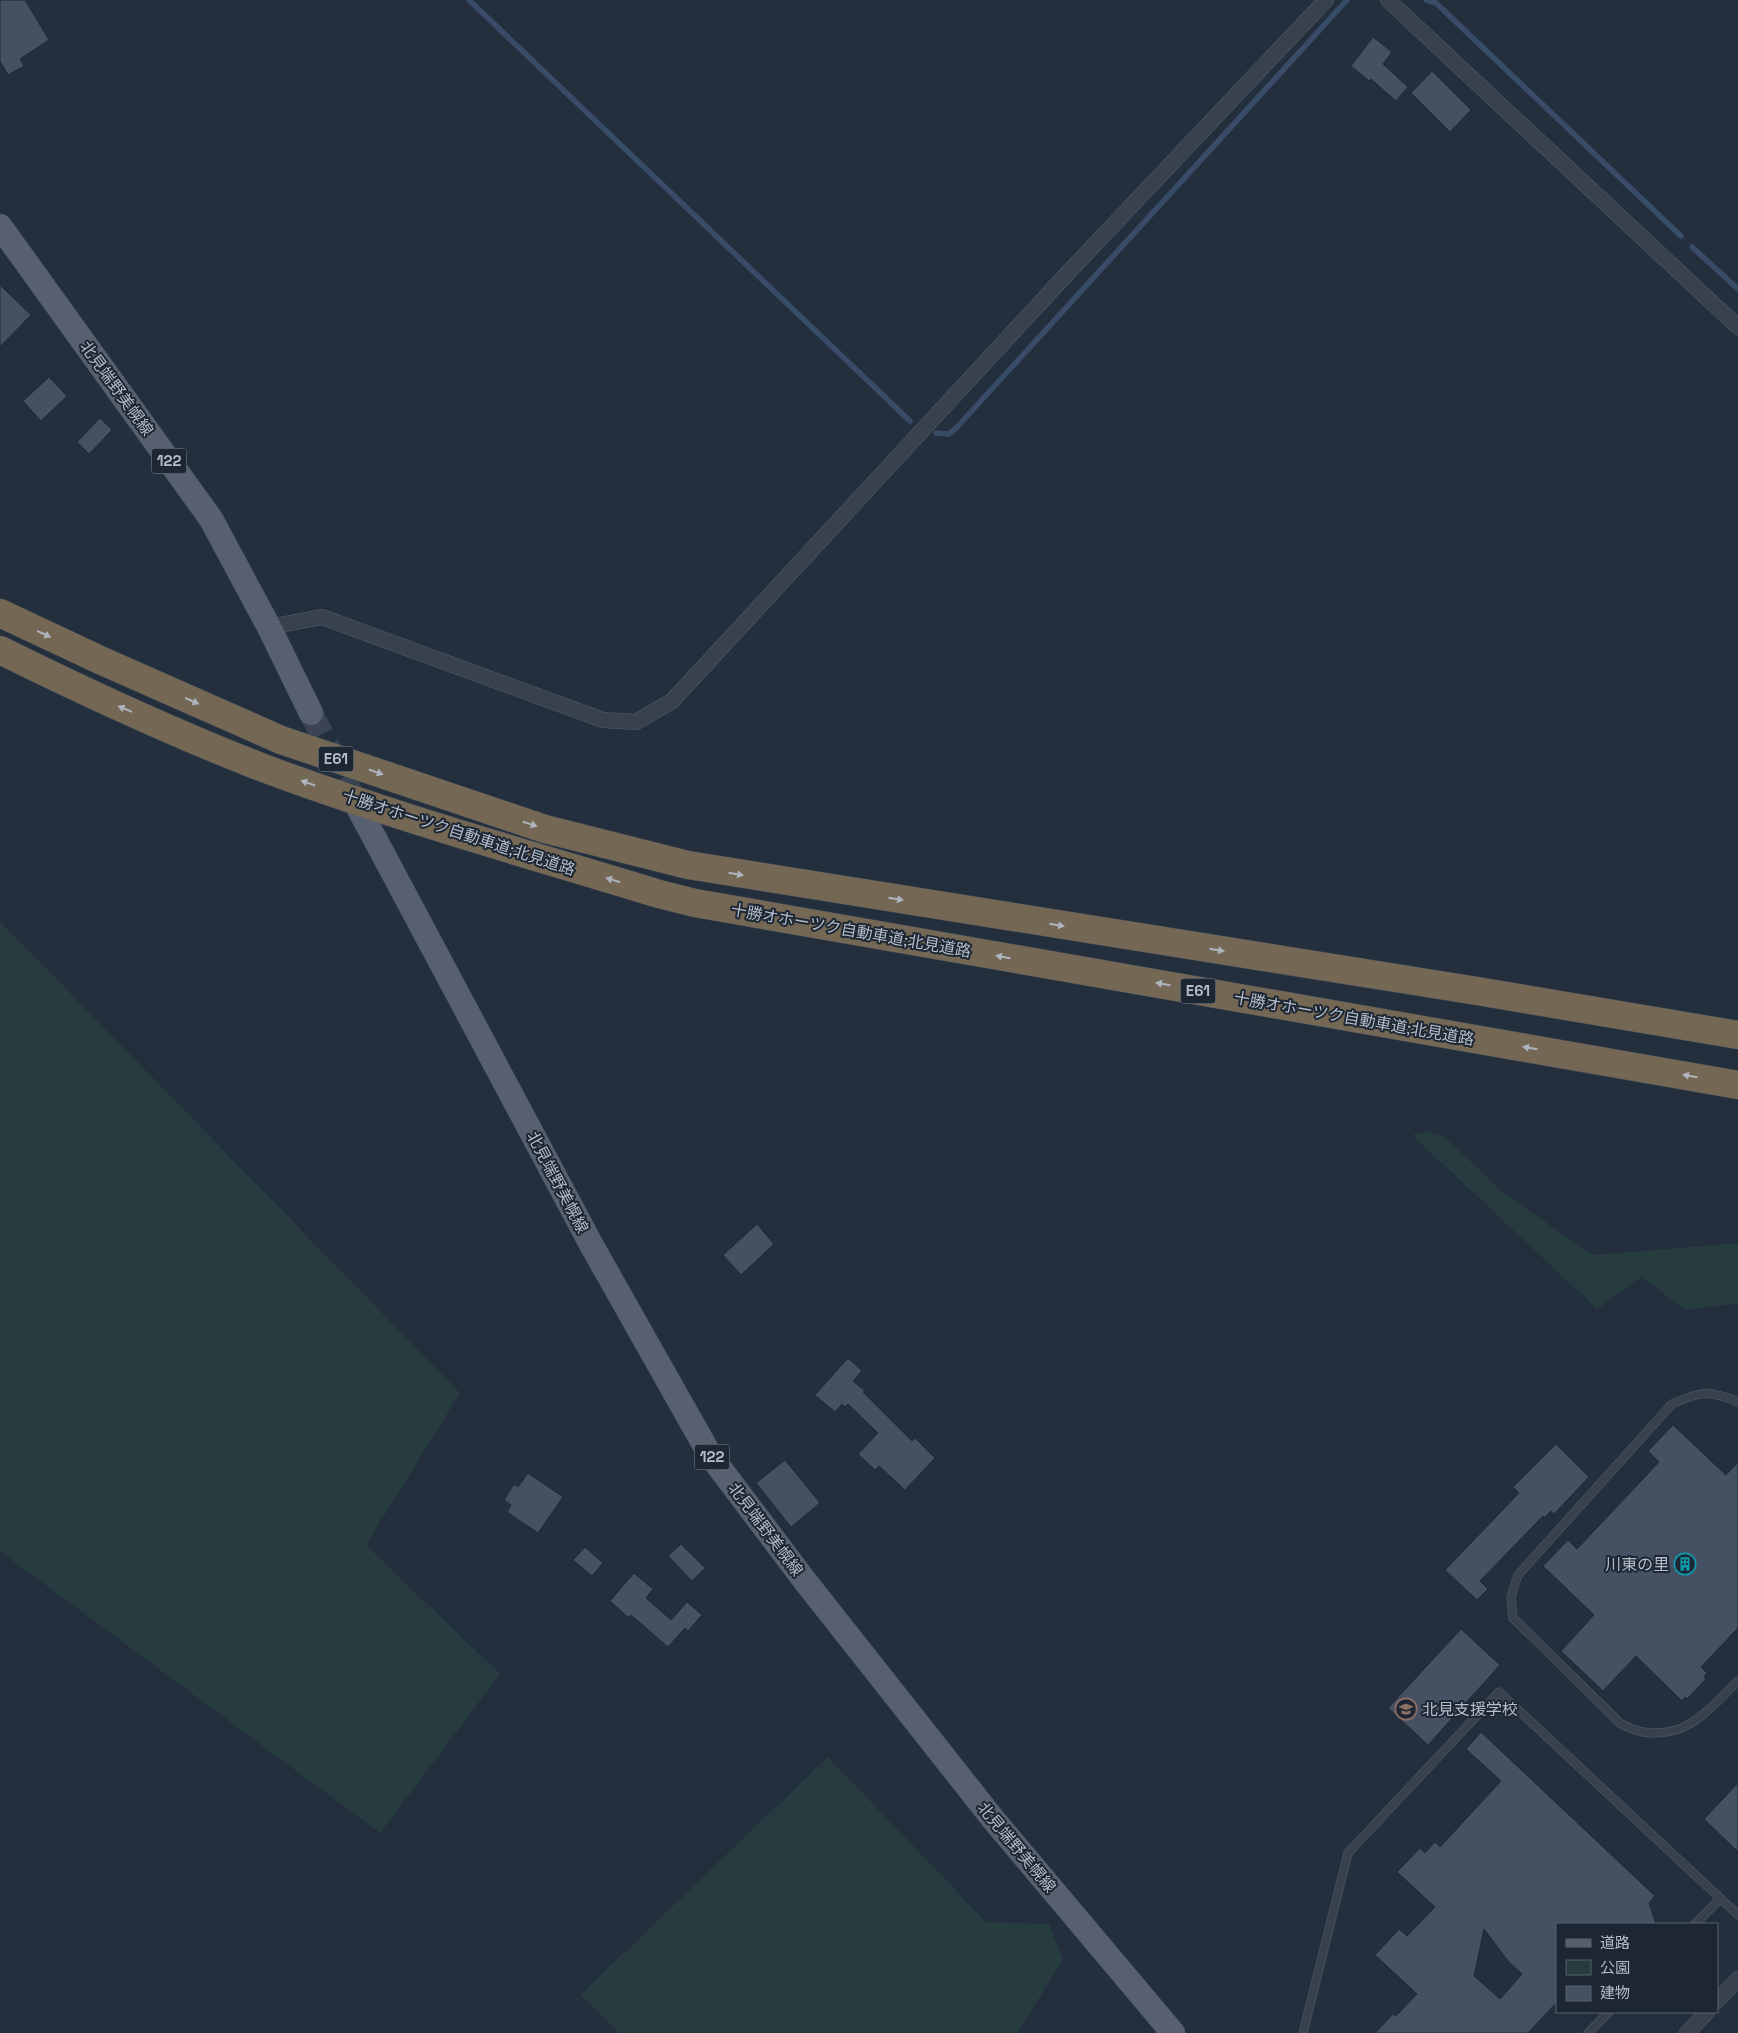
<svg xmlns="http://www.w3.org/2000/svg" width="1738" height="2033" font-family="'Space Grotesk','Noto Sans JP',sans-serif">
	<rect width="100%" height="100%" fill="#242f3e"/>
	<path fill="#263c3f" d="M 0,921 L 460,1393 L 366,1545 L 500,1674 L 380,1833 L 0,1551 Z
		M 1429,1132 L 1445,1137 L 1505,1194 L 1593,1255 L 1738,1243 L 1738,1303 L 1686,1310 L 1641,1277 L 1597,1309 L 1412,1135 Z
		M 828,1757 L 986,1922 L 1049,1924 L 1063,1960 L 1017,2033 L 619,2033 L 580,1995 Z"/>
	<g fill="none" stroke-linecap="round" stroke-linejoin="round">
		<path stroke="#394c67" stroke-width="5.5" d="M 469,0 L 910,421
			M 1426,0 L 1436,3 L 1681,236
			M 1692,247 L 1738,289
			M 936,433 L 949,434 L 958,426 L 1347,0"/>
	</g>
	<path fill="#455162" stroke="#1f2835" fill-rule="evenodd" d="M 0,0 L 25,0 L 49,40 L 20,59 L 24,66 L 8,75 L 0,61 Z
		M 1373,37 L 1392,52 L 1383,64 L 1408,87 L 1396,101 L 1371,79 L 1369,81 L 1351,66 Z
		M 1432,71 L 1471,110 L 1450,132 L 1411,93 Z
		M 0,285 L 31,315 L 0,347 Z
		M 49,377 L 67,396 L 41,421 L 23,401 Z
		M 100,418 L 112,430 L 89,454 L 77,442 Z
		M 757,1224 L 774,1244 L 741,1275 L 723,1255 Z
		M 848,1358 L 862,1371 L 853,1381 L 865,1391 L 863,1392 L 912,1441 L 915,1438 L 935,1458 L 905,1490 L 879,1466 L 875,1470 L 858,1454 L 878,1433 L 848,1404 L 845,1407 L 842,1404 L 835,1412 L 815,1395 Z
		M 1673,1425 L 1726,1475 L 1738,1462 L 1738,1628 L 1701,1667 L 1707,1673 L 1704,1677 L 1706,1679 L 1687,1699 L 1685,1697 L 1682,1701 L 1636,1656 L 1603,1691 L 1561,1651 L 1594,1615 L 1543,1566 L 1568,1540 L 1577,1549 L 1659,1462 L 1648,1451 Z
		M 1556,1444 L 1589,1477 L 1554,1514 L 1551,1511 L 1544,1518 L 1543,1516 L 1480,1581 L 1488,1589 L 1477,1600 L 1445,1570 L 1519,1493 L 1513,1487 Z
		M 785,1460 L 820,1503 L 791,1527 L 756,1483 Z
		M 528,1473 L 563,1497 L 538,1533 L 507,1512 L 511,1505 L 504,1500 L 514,1484 L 518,1487 Z
		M 681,1544 L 705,1568 L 692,1581 L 668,1556 Z
		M 585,1547 L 603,1563 L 592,1576 L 573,1560 Z
		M 634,1573 L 653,1589 L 646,1598 L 671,1620 L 687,1602 L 702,1615 L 688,1631 L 685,1628 L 668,1647 L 631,1615 L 629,1618 L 610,1601 Z
		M 1461,1629 L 1500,1665 L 1428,1745 L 1388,1708 Z
		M 1481,1732 L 1655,1896 L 1649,1903 L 1656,1924 L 1557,1924 L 1557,2002 L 1528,2033 L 1375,2033 L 1393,2014 L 1396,2016 L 1417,1994 L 1375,1955 L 1399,1929 L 1407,1936 L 1435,1907 L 1397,1872 L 1420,1848 L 1425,1853 L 1435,1842 L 1440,1847 L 1501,1781 L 1466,1749 ZM 1484,1929 L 1508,1961 L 1522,1974 L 1500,1999 L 1474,1976 Z
		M 1738,1783 L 1738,1852 L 1704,1819 Z"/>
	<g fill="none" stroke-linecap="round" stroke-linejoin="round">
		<path stroke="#3a4453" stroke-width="24" stroke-dasharray="24 12" stroke-linecap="butt" d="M 311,713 L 359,809"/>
		<g stroke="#565f6c" stroke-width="9">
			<path id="lane" d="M 1738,1402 C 1709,1390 1701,1391 1672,1404 L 1518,1575 L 1511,1597 L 1513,1618 L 1621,1724 C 1628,1727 1635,1731 1643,1732 C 1688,1739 1709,1709 1738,1681
				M 1695,1924 L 1720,1899
				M 1303,2033 L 1348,1853 L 1499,1692 L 1738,1915
				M 1588,2033 L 1609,2012"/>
		</g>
		<g stroke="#565f6c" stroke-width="16">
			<path id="street" d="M 1388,0 L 1738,327
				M 269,627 L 322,617 L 603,720 L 636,722 L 672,701 L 1064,277 L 1326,0
				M 1717,2001 L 1738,1979
				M 1687,2033 L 1707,2012"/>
		</g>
		<g stroke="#414a57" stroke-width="25">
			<path id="primary" d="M 0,226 L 211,519 L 269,627 L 311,713
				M 359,809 L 592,1246 L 710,1455 L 805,1581 L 993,1819 L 1173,2033"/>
		</g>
		<g stroke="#434c59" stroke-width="29">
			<path id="highway" d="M 0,613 L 100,660 L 281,740 L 545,829 L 688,865 L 1477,991 L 1738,1035
				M 0,650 C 87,693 175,734 266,769 C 395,817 528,854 659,894 L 695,903 L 1738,1085"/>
		</g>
		<use href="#lane" stroke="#38414e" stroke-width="8"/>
		<use href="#street" stroke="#38414e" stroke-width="15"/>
		<use href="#primary" stroke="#56606e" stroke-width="24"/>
		<use href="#highway" stroke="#746855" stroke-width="28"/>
	</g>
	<defs><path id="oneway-solid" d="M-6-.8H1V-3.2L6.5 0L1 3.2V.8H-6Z" transform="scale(1.25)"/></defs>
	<g fill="#aeb4bd">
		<use href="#oneway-solid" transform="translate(44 634) rotate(25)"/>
		<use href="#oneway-solid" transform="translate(192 701) rotate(24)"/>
		<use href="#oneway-solid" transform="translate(125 709) rotate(-157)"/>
		<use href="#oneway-solid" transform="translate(376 772) rotate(19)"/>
		<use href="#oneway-solid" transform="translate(308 783) rotate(-161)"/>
		<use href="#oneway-solid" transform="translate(530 824) rotate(18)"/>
		<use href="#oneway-solid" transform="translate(736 874) rotate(9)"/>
		<use href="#oneway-solid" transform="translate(613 880) rotate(-163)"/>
		<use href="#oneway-solid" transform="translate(896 899) rotate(9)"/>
		<use href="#oneway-solid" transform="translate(1057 925) rotate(9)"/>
		<use href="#oneway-solid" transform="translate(1217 950) rotate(9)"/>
		<use href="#oneway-solid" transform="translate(1003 957) rotate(-170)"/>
		<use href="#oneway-solid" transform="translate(1163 984) rotate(-170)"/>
		<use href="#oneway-solid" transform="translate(1530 1048) rotate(-170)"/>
		<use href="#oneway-solid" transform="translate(1690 1076) rotate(-170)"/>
	</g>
	<defs>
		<g id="building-ring" transform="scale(1.125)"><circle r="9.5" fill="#1d2633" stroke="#0f9aa8" stroke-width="1.5"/><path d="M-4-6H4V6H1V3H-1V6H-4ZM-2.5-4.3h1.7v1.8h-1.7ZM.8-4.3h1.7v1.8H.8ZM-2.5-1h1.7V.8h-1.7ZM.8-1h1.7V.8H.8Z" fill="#0f9aa8"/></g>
		<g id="school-ring" transform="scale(1.125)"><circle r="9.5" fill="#1d2633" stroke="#8d6e63" stroke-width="1.5"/><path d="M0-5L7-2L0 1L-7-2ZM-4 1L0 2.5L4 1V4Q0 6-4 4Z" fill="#8d6e63"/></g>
	</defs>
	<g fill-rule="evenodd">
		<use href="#building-ring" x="1685" y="1564"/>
		<use href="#school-ring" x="1406" y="1709"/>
	</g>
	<g text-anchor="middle" stroke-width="4" stroke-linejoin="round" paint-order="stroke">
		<g fill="#1d2633" stroke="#878f9c" stroke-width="1">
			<rect x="151.5" y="448.5" width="35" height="25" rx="4"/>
			<rect x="318.5" y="746.5" width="35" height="25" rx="4"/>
			<rect x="1180.5" y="978.5" width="35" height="25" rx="4"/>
			<rect x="694.5" y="1444.5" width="35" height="25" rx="4"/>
		</g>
		<g font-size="15" font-weight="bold" fill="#b4bcc9">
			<text x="169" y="466">122</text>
			<text x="336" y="764">E61</text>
			<text x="1198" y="996">E61</text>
			<text x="712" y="1462">122</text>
		</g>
		<g font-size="16" fill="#b4bcc9" stroke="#1d2633">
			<text transform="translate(117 388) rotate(54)" y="6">北見端野美幌線</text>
			<text transform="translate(459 832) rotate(18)" y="6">十勝オホーツク自動車道;北見道路</text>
			<text transform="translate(851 930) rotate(10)" y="6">十勝オホーツク自動車道;北見道路</text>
			<text transform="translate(1354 1018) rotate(10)" y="6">十勝オホーツク自動車道;北見道路</text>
			<text transform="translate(558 1182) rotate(62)" y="6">北見端野美幌線</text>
			<text transform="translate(766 1529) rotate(53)" y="6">北見端野美幌線</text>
			<text transform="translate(1017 1847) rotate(50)" y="6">北見端野美幌線</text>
		</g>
		<g font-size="16" fill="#b4bcc9" stroke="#1d2633" text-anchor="end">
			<text x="1669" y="1570">川東の里</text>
			<text x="1422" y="1715" text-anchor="start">北見支援学校</text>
		</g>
	</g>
	<rect x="1556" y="1923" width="162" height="90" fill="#1d2633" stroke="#59626f"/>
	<rect x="1566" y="1939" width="25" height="8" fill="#56606e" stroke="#59626f"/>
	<text x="1600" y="1948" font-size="15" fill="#b4bcc9">道路</text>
	<rect x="1566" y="1960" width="25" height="15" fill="#263c3f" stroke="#59626f"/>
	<text x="1600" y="1973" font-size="15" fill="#b4bcc9">公園</text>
	<rect x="1566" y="1986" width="25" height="15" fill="#455162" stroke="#59626f"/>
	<text x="1600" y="1998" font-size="15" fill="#b4bcc9">建物</text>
</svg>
